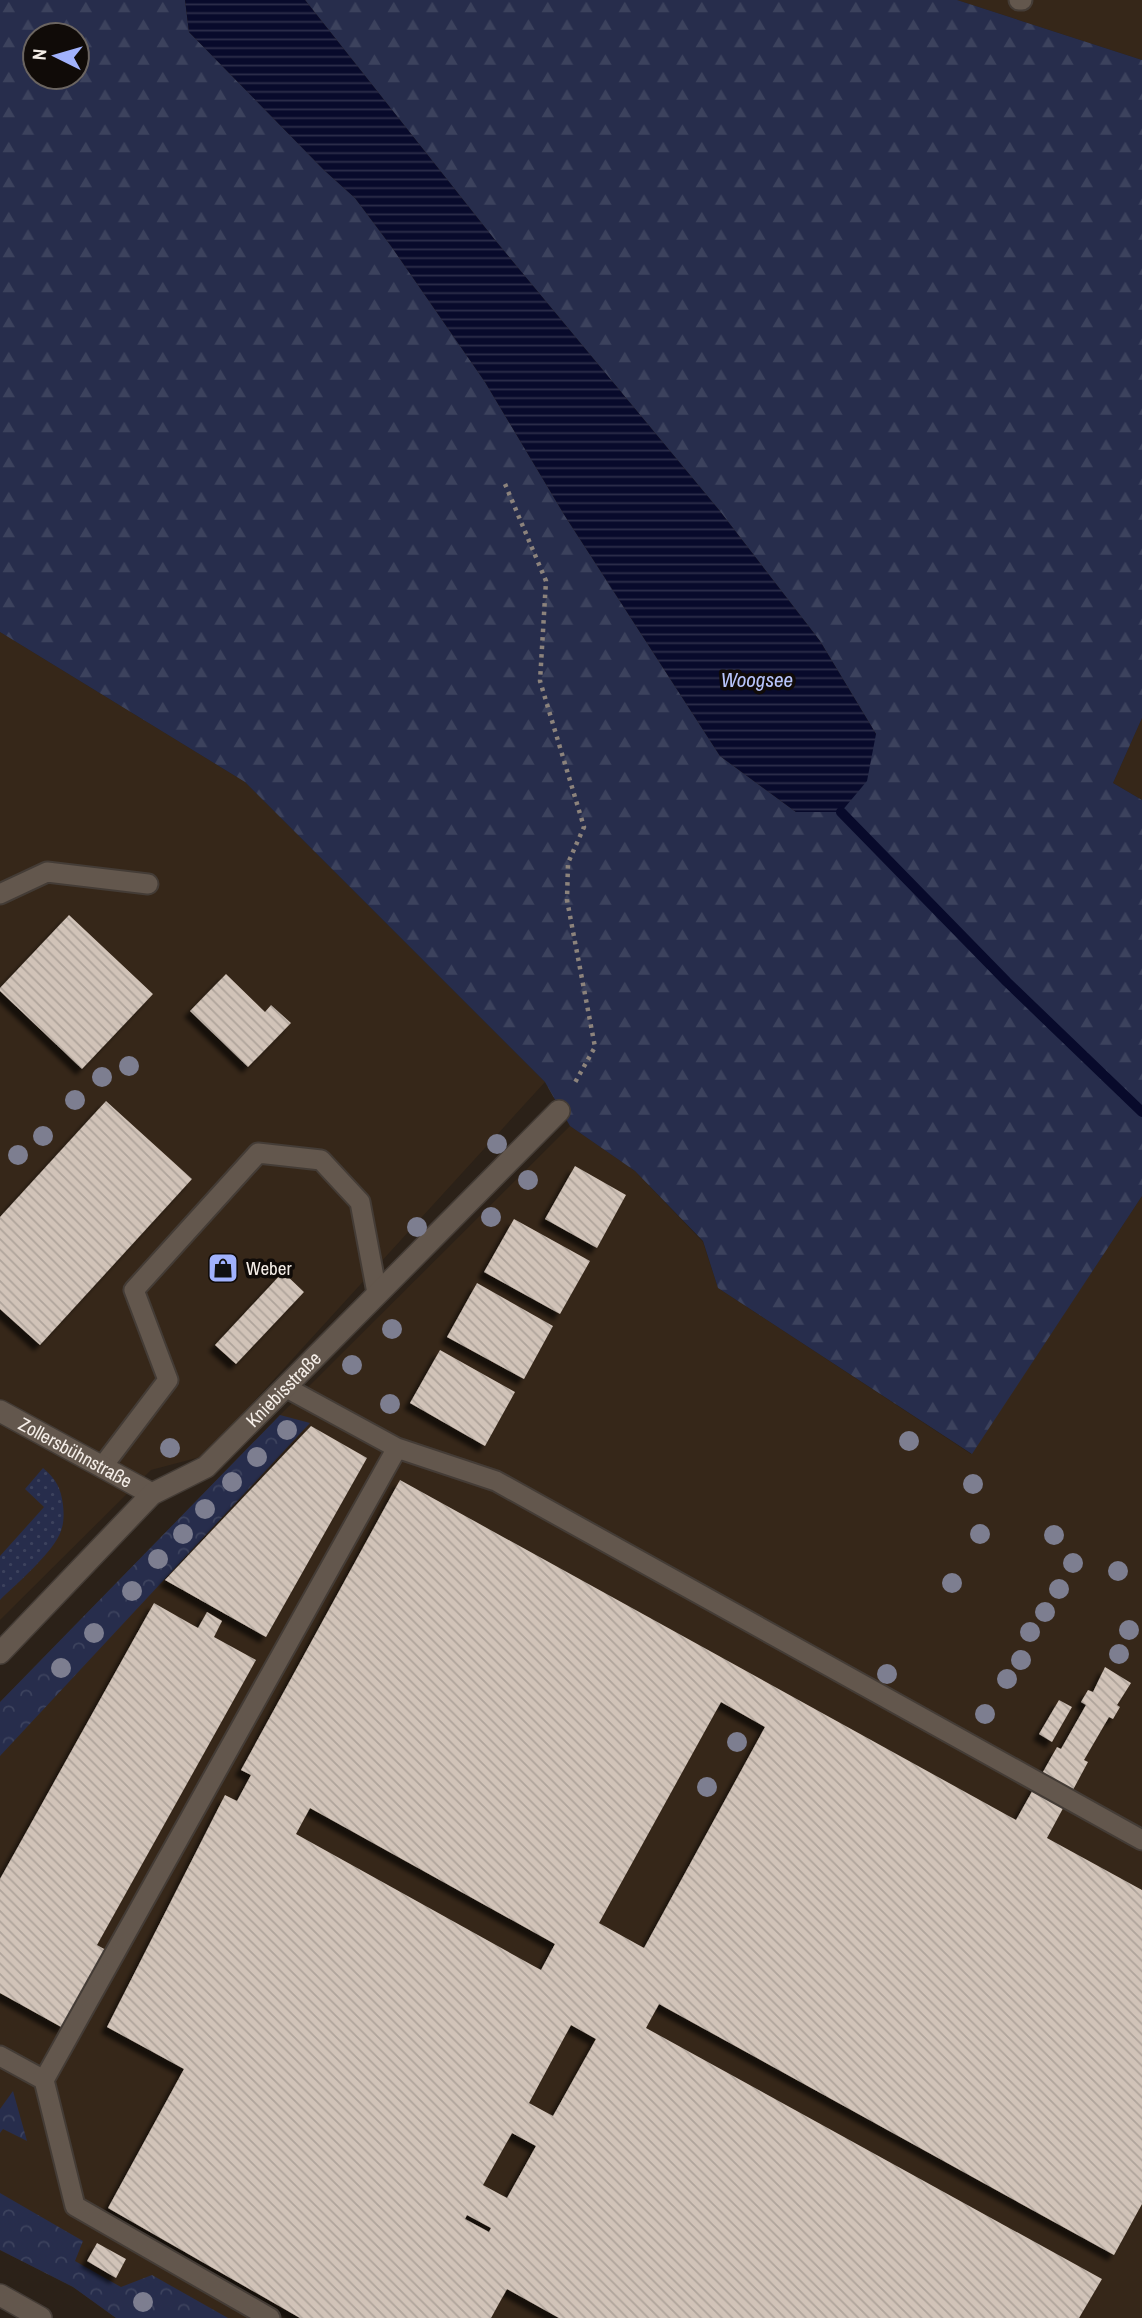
<svg xmlns="http://www.w3.org/2000/svg" width="1142" height="2318" font-family="'Archivo Narrow',sans-serif">
	<defs>
		<pattern id="grass-dots" width="8" height="8" patternUnits="userSpaceOnUse" patternTransform="scale(1.75)"><rect width="8" height="8" fill="#272d4c"/><path d="M2 2h.1M6 6h.1" fill="none" stroke="#3c425d" stroke-width="1.8" stroke-linecap="round"/></pattern>
		<pattern id="forest-firs" width="22" height="20" patternUnits="userSpaceOnUse" patternTransform="scale(1.75)"><rect width="22" height="20" fill="#272d4c"/><path d="M5 1l3.5 6h-7zM16 11l3.5 6h-7z" fill="#3c425d"/></pattern>
		<pattern id="park-crowns" width="20" height="18" patternUnits="userSpaceOnUse" patternTransform="scale(1.75)"><rect width="20" height="18" fill="#272d4c"/><path d="M2 6a3 3 0 1 1 6 0M12 15a3 3 0 1 1 6 0" fill="none" stroke="#3c425d"/></pattern>
		<pattern id="water-rules" width="6" height="5" patternUnits="userSpaceOnUse" patternTransform="scale(1.75)"><rect width="6" height="5" fill="#080a2b"/><path d="M0 2.5h6" fill="none" stroke="#2d2e4a"/></pattern>
		<pattern id="building-back-hatch" width="6" height="6" patternUnits="userSpaceOnUse" patternTransform="scale(1.75)"><rect width="6" height="6" fill="#d1c3b8"/><path d="M-1 5l2 2M0 0l6 6M5-1l2 2" fill="none" stroke="#afa49b"/></pattern>
		<filter id="shadow"><feDropShadow dx="-6" dy="6" stdDeviation="2" flood-color="#0009"/></filter>
	</defs>
	<rect width="100%" height="100%" fill="#2b2118"/>
	<path fill="#362719" d="M 957,0 L 1142,0 L 1142,60 Z
		M 0,632 L 245,782 L 545,1082 L 204,1456 L 151,1470 L 0,1620 Z
		M 1142,718 L 1142,800 L 1113,783 Z
		M 570,1126 L 635,1171 L 703,1242 L 718,1288 L 971,1454 L 1142,1196 L 1142,2318 L 116,2318 L 73,2287 L 0,2250 L 0,1702 L 280,1415 Z"/>
	<path fill="url(#grass-dots)" d="M 43,1468 C 56,1479 61,1488 63,1505 C 64,1513 64,1523 61,1531 C 54,1552 16,1584 0,1600 L 0,1556 L 44,1507 L 25,1489 Z"/>
	<path fill="url(#forest-firs)" fill-rule="evenodd" d="M 0,0 L 185,0 L 189,32 L 324,170 L 355,198 L 391,246 L 485,382 L 565,516 L 720,756 L 796,812 L 876,734 L 820,641 L 719,510 L 495,240 L 305,0 L 957,0 L 1142,60 L 1142,718 L 1113,783 L 1142,800 L 1142,1196 L 972,1454 L 718,1288 L 703,1241 L 635,1171 L 570,1126 L 545,1082 L 245,782 L 0,632 ZM 35,35 L 77,35 L 77,77 L 35,77 Z"/>
	<path fill="url(#park-crowns)" d="M 280,1415 L 310,1423 L 0,1756 L 0,1702 Z
		M 13,2091 L 27,2141 L 3,2129 L 0,2133 L 0,2109 Z
		M 0,2193 L 83,2241 L 75,2261 L 121,2287 L 152,2275 L 228,2318 L 116,2318 L 73,2287 L 0,2250 Z"/>
	<path fill="url(#water-rules)" d="M 185,0 L 305,0 L 495,240 L 719,510 L 820,641 L 876,734 L 867,781 L 841,812 L 796,812 L 720,756 L 565,516 L 485,382 L 391,246 L 355,198 L 324,170 L 189,32 Z"/>
	<g fill="none" stroke-linecap="round" stroke-linejoin="round">
		<path stroke="#080a2b" stroke-width="10" d="M 841,812 L 1007,982 L 1142,1112"/>
	</g>
	<path fill="url(#building-back-hatch)" fill-rule="evenodd" filter="url(#shadow)" d="M 69,915 L 153,994 L 82,1069 L 0,991 L 0,988 Z
		M 226,974 L 265,1012 L 271,1005 L 291,1023 L 248,1067 L 190,1011 Z
		M 106,1101 L 192,1179 L 40,1345 L 0,1309 L 0,1217 Z
		M 575,1166 L 626,1195 L 597,1248 L 545,1219 Z
		M 514,1219 L 590,1261 L 560,1314 L 484,1272 Z
		M 283,1272 L 304,1292 L 236,1364 L 215,1345 Z
		M 477,1283 L 553,1326 L 524,1379 L 447,1337 Z
		M 440,1350 L 515,1392 L 485,1446 L 410,1403 Z
		M 311,1426 L 367,1458 L 266,1637 L 165,1580 Z
		M 400,1480 L 1016,1820 L 1057,1747 L 1061,1749 L 1086,1705 L 1081,1702 L 1088,1690 L 1093,1692 L 1105,1667 L 1131,1683 L 1117,1705 L 1120,1707 L 1113,1719 L 1109,1717 L 1084,1760 L 1088,1762 L 1047,1838 L 1142,1890 L 1142,2204 L 1114,2255 L 659,2004 L 646,2028 L 1102,2279 L 1079,2318 L 559,2318 L 507,2289 L 491,2318 L 300,2318 L 108,2208 L 184,2069 L 107,2027 L 225,1795 L 237,1801 L 251,1775 L 241,1770 ZM 721,1702 L 765,1727 L 644,1948 L 599,1923 ZM 310,1808 L 555,1944 L 541,1970 L 296,1834 ZM 571,2025 L 596,2039 L 553,2116 L 529,2103 ZM 512,2133 L 536,2146 L 507,2198 L 483,2185 ZM 467,2215 L 491,2228 L 489,2232 L 465,2219 Z
		M 154,1603 L 198,1628 L 207,1612 L 222,1621 L 214,1637 L 256,1660 L 97,1945 L 106,1950 L 63,2028 L 0,1993 L 0,1879 Z
		M 1059,1700 L 1072,1707 L 1052,1742 L 1039,1734 Z
		M 97,2243 L 126,2259 L 116,2278 L 87,2261 Z"/>
	<g fill="none" stroke-linecap="round" stroke-linejoin="round">
		<g stroke="#443c36" stroke-width="23">
			<path id="service" d="M 1019,0 L 1022,0
				M 0,894 L 47,872 L 148,884
				M 285,1387 L 397,1448 L 496,1481 L 1142,1840
				M 102,1467 L 168,1380 L 134,1290 L 258,1153 L 321,1160 L 360,1202 L 377,1293
				M 0,2056 L 44,2080
				M 270,2318 L 75,2206 L 44,2080 L 397,1448"/>
		</g>
		<g stroke="#443c36" stroke-width="24">
			<g id="minor">
				<path id="s1" d="M 0,1411 L 152,1494"/>
				<path id="s2" d="M 0,1653 L 152,1494 L 206,1467 L 559,1111"/>
				<path d="M 0,2295 L 41,2318"/>
			</g>
		</g>
		<path stroke="#8c837c" stroke-width="4.5" stroke-dasharray="3.5 5" stroke-linecap="butt" d="M 505,484 L 546,581 L 540,681 L 584,827 L 568,863 L 567,900 L 595,1047 L 573,1086"/>
		<use href="#service" stroke="#63574d" stroke-width="19"/>
		<use href="#minor" stroke="#63574d" stroke-width="21"/>
	</g>
	<g fill="#7d7e90">
		<circle cx="129" cy="1066" r="10"/>
		<circle cx="102" cy="1077" r="10"/>
		<circle cx="75" cy="1100" r="10"/>
		<circle cx="43" cy="1136" r="10"/>
		<circle cx="497" cy="1144" r="10"/>
		<circle cx="18" cy="1155" r="10"/>
		<circle cx="528" cy="1180" r="10"/>
		<circle cx="491" cy="1217" r="10"/>
		<circle cx="417" cy="1227" r="10"/>
		<circle cx="392" cy="1329" r="10"/>
		<circle cx="352" cy="1365" r="10"/>
		<circle cx="390" cy="1404" r="10"/>
		<circle cx="287" cy="1430" r="10"/>
		<circle cx="909" cy="1441" r="10"/>
		<circle cx="170" cy="1448" r="10"/>
		<circle cx="257" cy="1457" r="10"/>
		<circle cx="232" cy="1482" r="10"/>
		<circle cx="973" cy="1484" r="10"/>
		<circle cx="205" cy="1509" r="10"/>
		<circle cx="183" cy="1534" r="10"/>
		<circle cx="980" cy="1534" r="10"/>
		<circle cx="1054" cy="1535" r="10"/>
		<circle cx="158" cy="1559" r="10"/>
		<circle cx="1073" cy="1563" r="10"/>
		<circle cx="1118" cy="1571" r="10"/>
		<circle cx="952" cy="1583" r="10"/>
		<circle cx="1059" cy="1589" r="10"/>
		<circle cx="132" cy="1591" r="10"/>
		<circle cx="1045" cy="1612" r="10"/>
		<circle cx="1129" cy="1630" r="10"/>
		<circle cx="1030" cy="1632" r="10"/>
		<circle cx="94" cy="1633" r="10"/>
		<circle cx="1119" cy="1654" r="10"/>
		<circle cx="1021" cy="1660" r="10"/>
		<circle cx="61" cy="1668" r="10"/>
		<circle cx="887" cy="1674" r="10"/>
		<circle cx="1007" cy="1679" r="10"/>
		<circle cx="985" cy="1714" r="10"/>
		<circle cx="737" cy="1742" r="10"/>
		<circle cx="707" cy="1787" r="10"/>
		<circle cx="143" cy="2302" r="10"/>
	</g>
	<defs>
		<g id="shop-square" transform="scale(1.575)"><rect x="-9" y="-9" width="18" height="18" rx="4" fill="#a1b2fd" stroke="#100b08"/><path d="M-5-2.5h2.3a2.7 3.5 0 0 1 5.4 0H5L5.5 6h-11ZM-1.5-2.5h3a1.5 2.3 0 0 0-3 0Z" fill="#111"/></g>
	</defs>
	<g fill-rule="evenodd">
		<use href="#shop-square" x="223" y="1268"/>
	</g>
	<g text-anchor="middle" stroke-width="7" stroke-linejoin="round" paint-order="stroke">
		<g font-size="19" fill="#f4ede7" stroke="#100b08" text-anchor="start">
			<text x="246" y="1275">Weber</text>
		</g>
		<g font-size="19" fill="#f4ede7" stroke="#100b08">
			<text dy="7" stroke="none"><textPath href="#s2" startOffset="390">Kniebisstraße</textPath></text>
			<text dy="7" stroke="none"><textPath href="#s1" startOffset="86">Zollersbühnstraße</textPath></text>
		</g>
		<g font-size="21" font-style="italic" fill="#b8c5fb" stroke="#100b08">
			<text x="757" y="687">Woogsee</text>
		</g>
	</g>
	<g transform="translate(56 56) rotate(275)"><circle r="33" fill="#100b08" stroke="#6b6561" stroke-width="2"/>
	<path d="M0-5L12 26L0 18L-12 26Z" fill="#a1b2fd"/>
	<text y="-10" font-size="19" font-weight="bold" text-anchor="middle" fill="#f4ede7">N</text>
	</g>
</svg>
